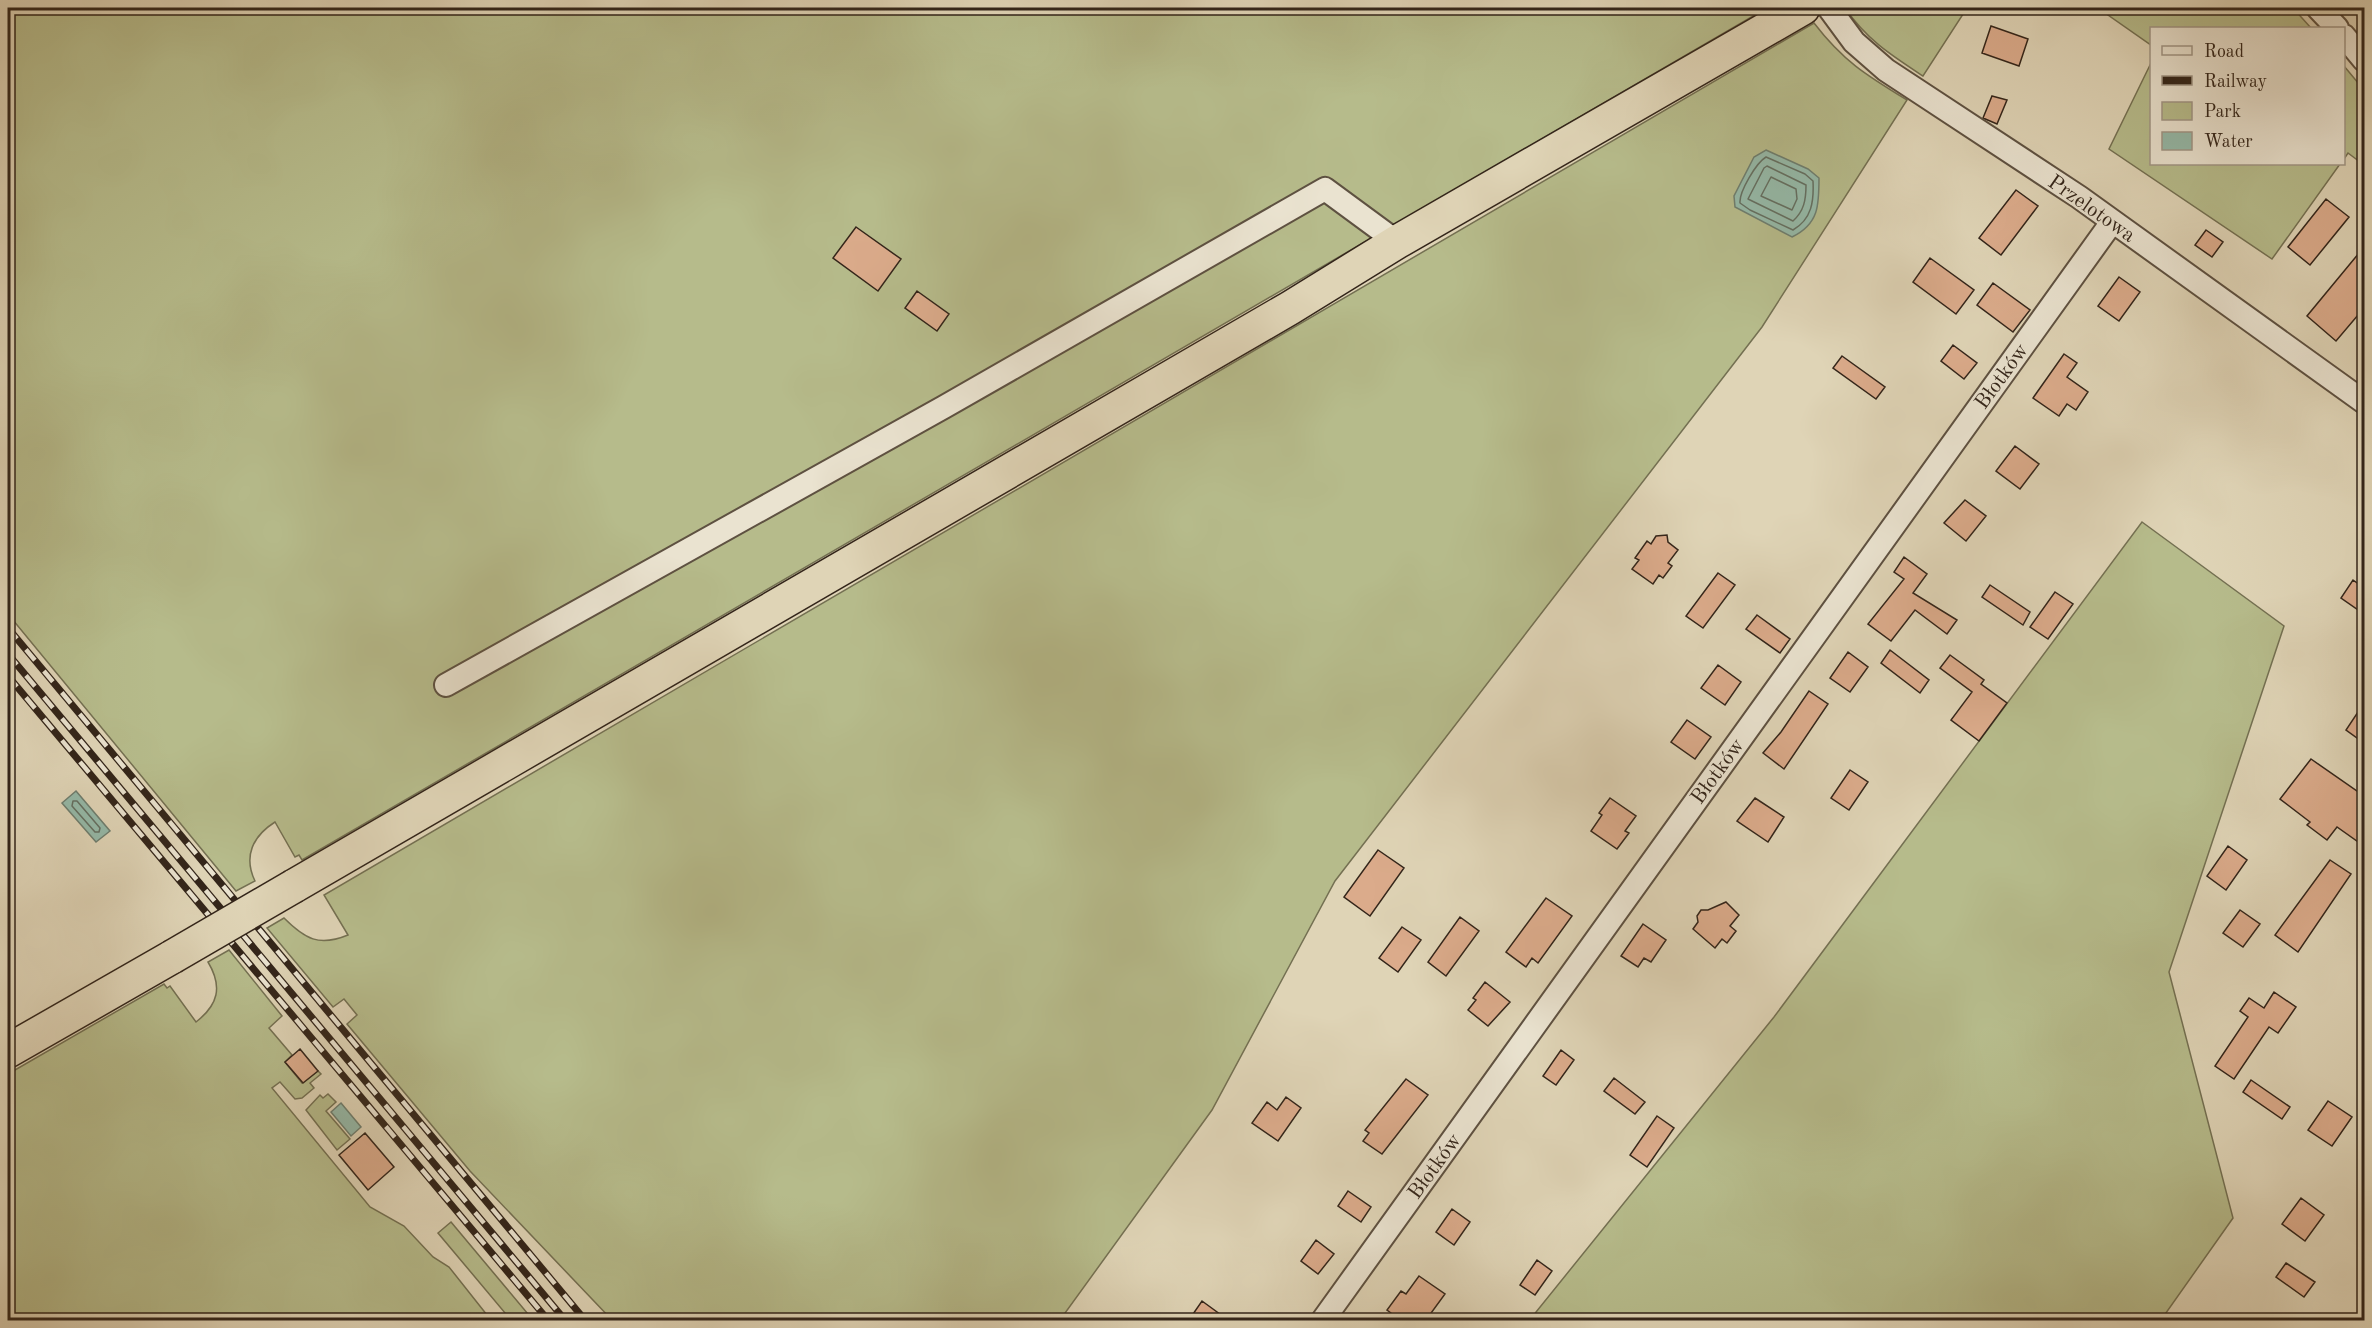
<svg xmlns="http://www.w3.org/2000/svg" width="2372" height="1328" font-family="'Old Standard TT',serif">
	<rect width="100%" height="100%" fill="#dfd4b6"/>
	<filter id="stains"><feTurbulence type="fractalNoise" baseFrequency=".00333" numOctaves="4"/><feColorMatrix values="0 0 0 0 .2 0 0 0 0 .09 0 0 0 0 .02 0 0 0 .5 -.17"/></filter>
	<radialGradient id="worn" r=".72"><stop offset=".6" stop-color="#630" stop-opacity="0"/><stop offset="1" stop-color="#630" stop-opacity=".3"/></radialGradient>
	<path fill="#b6bb8b" stroke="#747052" stroke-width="1.5" d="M 8,8 L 1767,8 L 302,860 L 299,855 L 295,857 L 275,822 C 253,836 243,856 255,881 L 236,891 L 8,614 Z
		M 1845,8 L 1967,8 L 1923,76 C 1891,55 1867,40 1845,8 Z
		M 2098,8 L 2293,8 L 2311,28 L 2152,28 L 2151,45 Z
		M 1814,23 C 1843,61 1866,75 1907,100 L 1762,327 L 1335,881 L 1212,1110 L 1060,1320 L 612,1320 L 470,1171 L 347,1024 L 357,1015 L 344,999 L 333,1007 L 267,928 L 284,918 C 305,939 319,947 348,935 L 324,895 Z
		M 2151,63 L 2152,164 L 2340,164 L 2272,259 L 2109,149 Z
		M 2344,66 L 2364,90 L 2364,165 L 2348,153 L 2344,159 Z
		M 2142,522 L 2284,626 L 2169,972 L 2233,1218 L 2161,1320 L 1537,1320 L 1532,1317 L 1774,1017 Z
		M 229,950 L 282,1016 L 269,1028 L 292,1055 L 285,1062 L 302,1083 L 318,1071 L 321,1074 L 310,1083 L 314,1088 L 302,1098 L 295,1099 L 280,1082 L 272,1088 L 370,1207 L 404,1226 L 433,1257 L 449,1267 L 491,1320 L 8,1320 L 8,1074 L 164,984 L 167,988 L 170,986 L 196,1022 C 218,1005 223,987 208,962 Z
		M 328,1094 L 336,1102 L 326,1111 L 350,1139 L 337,1150 L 306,1110 L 320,1095 L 323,1098 Z
		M 451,1222 L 533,1320 L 511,1320 L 438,1233 Z"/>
	<path fill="#95b9a8" stroke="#6e7e6f" stroke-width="1.5" d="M 1766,150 L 1808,169 L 1819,178 C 1819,205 1819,224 1792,237 L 1735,207 L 1734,196 L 1754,157 Z
		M 76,791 L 110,831 L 96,842 L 62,803 Z
		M 341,1103 L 361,1127 L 351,1136 L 331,1112 Z"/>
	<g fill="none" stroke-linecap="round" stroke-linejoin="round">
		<path stroke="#646f61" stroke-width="1.5" d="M 1766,157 L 1805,174 L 1813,181 C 1814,201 1812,219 1793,230 L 1750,210 L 1740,203 C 1739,192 1756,163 1766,157 Z
			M 1767,166 L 1806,185 C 1806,200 1804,211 1793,221 L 1748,199 L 1764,168 Z
			M 1771,177 L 1796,189 L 1797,199 L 1792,210 L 1761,196 Z
			M 73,801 L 77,801 L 100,828 L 99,832 L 95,832 L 72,806 Z"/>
	</g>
	<path fill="#dbab8b" stroke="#33251a" stroke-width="1.5" d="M 1991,26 L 2028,39 L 2019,66 L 1982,53 Z
		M 1992,96 L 2007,100 L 1997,124 L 1983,118 Z
		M 2016,190 L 2038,206 L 2001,255 L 1979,238 Z
		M 2326,199 L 2349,217 L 2310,265 L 2288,247 Z
		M 856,227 L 901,259 L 878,291 L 833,258 Z
		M 2206,230 L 2223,242 L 2212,257 L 2195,245 Z
		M 2364,247 L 2364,308 L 2336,341 L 2307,316 Z
		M 1930,258 L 1974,290 L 1956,314 L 1913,282 Z
		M 2119,277 L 2140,292 L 2119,321 L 2098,306 Z
		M 1993,283 L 2030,310 L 2013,332 L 1977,305 Z
		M 917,291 L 949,314 L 937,331 L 905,308 Z
		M 1953,345 L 1977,363 L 1964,379 L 1941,361 Z
		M 2064,354 L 2077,363 L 2067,377 L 2088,392 L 2076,410 L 2067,404 L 2059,416 L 2033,398 Z
		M 1842,356 L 1885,387 L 1876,399 L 1833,368 Z
		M 2015,446 L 2039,464 L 2020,489 L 1996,471 Z
		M 1965,500 L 1986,516 L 1966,541 L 1944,523 Z
		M 1667,535 L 1668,542 L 1678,550 L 1668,563 L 1672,566 L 1663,578 L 1659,575 L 1653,584 L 1632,569 L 1639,560 L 1635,558 L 1647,541 L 1651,544 L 1656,536 Z
		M 1904,557 L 1927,574 L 1913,593 L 1957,620 L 1947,634 L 1915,610 L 1891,641 L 1868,624 L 1904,579 L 1894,572 Z
		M 1718,573 L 1735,585 L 1703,628 L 1686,616 Z
		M 2353,580 L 2364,588 L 2364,614 L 2341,598 Z
		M 1990,585 L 2030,612 L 2023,625 L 1982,597 Z
		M 2055,592 L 2073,604 L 2048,639 L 2030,627 Z
		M 1757,615 L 1790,639 L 1780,653 L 1746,629 Z
		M 1890,650 L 1929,680 L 1920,693 L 1881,663 Z
		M 1848,652 L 1868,667 L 1850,692 L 1830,678 Z
		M 1950,655 L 1984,680 L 1981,684 L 2007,703 L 1979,741 L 1951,720 L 1972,692 L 1940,668 Z
		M 1718,665 L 1741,682 L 1725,705 L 1701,688 Z
		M 1809,691 L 1828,704 L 1784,769 L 1763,753 L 1781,732 Z
		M 2364,703 L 2364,743 L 2346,730 Z
		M 1687,720 L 1711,737 L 1695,759 L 1671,742 Z
		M 2311,759 L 2364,796 L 2364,846 L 2337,827 L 2327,840 L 2307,825 L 2310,822 L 2280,799 Z
		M 1850,770 L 1868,782 L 1849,810 L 1831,798 Z
		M 1610,798 L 1636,816 L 1625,831 L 1629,833 L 1617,849 L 1591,831 L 1602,815 L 1599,813 Z
		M 1755,798 L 1784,817 L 1768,842 L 1737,821 Z
		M 2228,846 L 2247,860 L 2226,890 L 2207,876 Z
		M 1378,850 L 1404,868 L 1370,916 L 1344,897 Z
		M 2330,860 L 2351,874 L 2298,952 L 2275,935 Z
		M 1546,898 L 1572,916 L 1538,963 L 1532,958 L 1526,967 L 1506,952 Z
		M 1726,902 L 1739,915 L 1730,926 L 1736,931 L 1727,943 L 1722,939 L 1715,948 L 1693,929 L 1698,922 L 1697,916 L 1701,910 L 1708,910 Z
		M 2240,910 L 2260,924 L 2243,947 L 2223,933 Z
		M 1460,917 L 1479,931 L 1446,976 L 1428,962 Z
		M 1643,924 L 1666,940 L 1651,962 L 1644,958 L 1638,967 L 1621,956 Z
		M 1402,927 L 1421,940 L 1398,972 L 1379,958 Z
		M 1485,982 L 1510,1002 L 1488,1026 L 1468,1010 L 1476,1000 L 1473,998 Z
		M 2274,992 L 2296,1007 L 2278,1033 L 2269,1027 L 2234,1079 L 2215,1066 L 2248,1017 L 2240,1011 L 2249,998 L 2264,1008 Z
		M 300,1049 L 318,1071 L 303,1083 L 285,1062 Z
		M 1561,1050 L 1574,1060 L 1556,1085 L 1543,1076 Z
		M 1614,1078 L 1645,1102 L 1635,1114 L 1604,1091 Z
		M 1406,1079 L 1428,1095 L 1382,1154 L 1363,1141 L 1369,1133 L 1365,1130 Z
		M 2251,1080 L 2290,1107 L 2282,1119 L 2243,1092 Z
		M 1286,1097 L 1301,1108 L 1278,1141 L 1252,1123 L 1267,1102 L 1277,1110 Z
		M 2328,1101 L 2352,1117 L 2332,1146 L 2308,1130 Z
		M 1657,1116 L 1674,1128 L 1647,1167 L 1630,1155 Z
		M 365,1133 L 394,1167 L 368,1190 L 339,1155 Z
		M 1348,1191 L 1371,1207 L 1361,1222 L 1338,1206 Z
		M 2301,1198 L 2324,1215 L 2305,1241 L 2282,1224 Z
		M 1452,1209 L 1470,1222 L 1454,1245 L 1436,1232 Z
		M 1316,1240 L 1334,1254 L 1318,1274 L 1301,1261 Z
		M 1537,1260 L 1552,1271 L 1535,1295 L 1520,1285 Z
		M 2286,1263 L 2315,1282 L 2304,1297 L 2276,1277 Z
		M 1419,1276 L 1445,1294 L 1426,1320 L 1385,1320 L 1391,1313 L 1387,1310 L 1401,1291 L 1406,1294 Z
		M 1202,1301 L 1228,1320 L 1202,1320 L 1193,1314 Z"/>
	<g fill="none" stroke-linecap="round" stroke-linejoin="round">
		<g stroke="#5e5141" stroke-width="26">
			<path id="minor" d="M 1829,8 L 1854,42 L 1886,70 L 2079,197 L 2364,402
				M 2318,8 L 2337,28
				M 2344,36 L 2364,60
				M 446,685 L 944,407 L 1325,189 L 1397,242
				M 1323,1320 L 2112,222"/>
		</g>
		<g stroke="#33251a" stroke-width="36">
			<path id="highway" d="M 294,886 L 1290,308 L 1397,242 L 1803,8
				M 8,1051 L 172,957"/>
		</g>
		<use href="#minor" stroke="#eae3d0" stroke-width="22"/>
		<use href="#highway" stroke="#dfd4b6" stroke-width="33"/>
		<g stroke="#33251a" stroke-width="7">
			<path id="rail" d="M 8,628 L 585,1320
				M 8,654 L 565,1320
				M 8,676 L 548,1320"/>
		</g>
		<use href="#rail" stroke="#eae3d0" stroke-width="4.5" stroke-dasharray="14" stroke-linecap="butt"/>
		<g stroke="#33251a" stroke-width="36" stroke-linecap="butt">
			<path id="highway-bridge" d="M 172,957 L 294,886"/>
		</g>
		<use href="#highway-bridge" stroke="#dfd4b6" stroke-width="33"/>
	</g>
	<g text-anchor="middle" stroke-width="4.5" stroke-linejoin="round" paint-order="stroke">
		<g font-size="21" fill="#33251a" stroke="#eae3d0">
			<text transform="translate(2092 208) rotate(35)" y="7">Przelotowa</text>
			<text transform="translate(2001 376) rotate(-54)" y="7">Błotków</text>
			<text transform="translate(1717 771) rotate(-54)" y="7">Błotków</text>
			<text transform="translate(1434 1166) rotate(-54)" y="7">Błotków</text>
		</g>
	</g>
	<rect width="2372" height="1328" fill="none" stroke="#dfd4b6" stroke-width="30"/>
	<rect x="9" y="9" width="2354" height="1310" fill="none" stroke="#33251a" stroke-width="3"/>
	<rect x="15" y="15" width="2342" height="1298" fill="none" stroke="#33251a" stroke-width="1.5"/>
	<rect x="2150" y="27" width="195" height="138" fill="#eae3d0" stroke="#a19787" stroke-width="1.5"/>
	<rect x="2162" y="46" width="30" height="9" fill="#eae3d0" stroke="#a19787" stroke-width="1.5"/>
	<text x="2204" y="57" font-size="18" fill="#33251a">Road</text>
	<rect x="2162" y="76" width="30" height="9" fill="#33251a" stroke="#a19787" stroke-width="1.5"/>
	<text x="2204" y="87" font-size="18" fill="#33251a">Railway</text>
	<rect x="2162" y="102" width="30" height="18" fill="#b6bb8b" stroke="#a19787" stroke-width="1.5"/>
	<text x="2204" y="117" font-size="18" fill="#33251a">Park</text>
	<rect x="2162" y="132" width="30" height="18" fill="#95b9a8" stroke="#a19787" stroke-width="1.5"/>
	<text x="2204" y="147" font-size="18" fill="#33251a">Water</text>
	<rect width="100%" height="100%" filter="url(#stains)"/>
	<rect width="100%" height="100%" fill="url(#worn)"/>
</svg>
